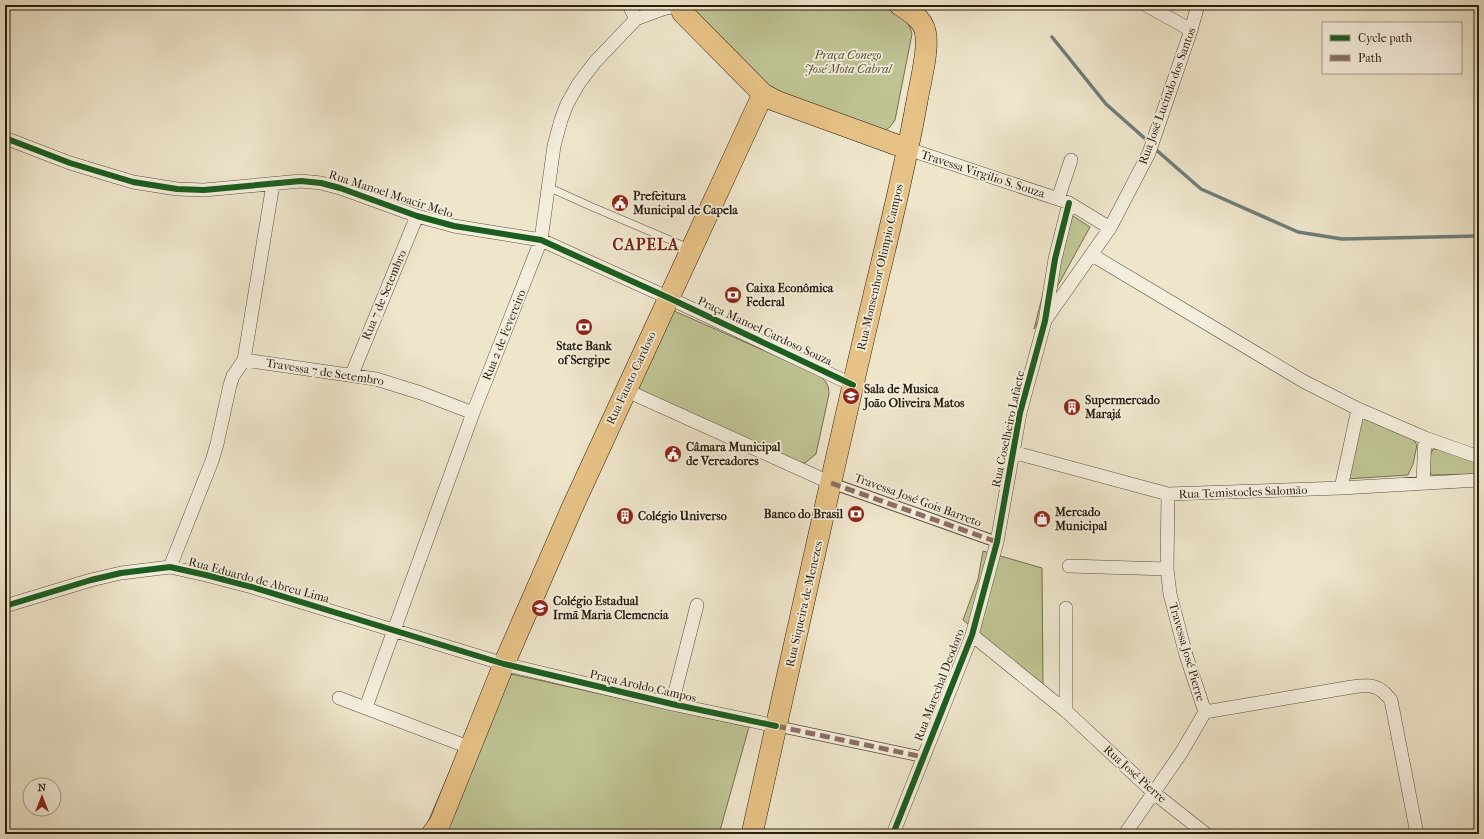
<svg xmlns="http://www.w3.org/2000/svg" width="1484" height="839" font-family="'IM FELL French Canon',serif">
	<rect width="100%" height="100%" fill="#eee5cb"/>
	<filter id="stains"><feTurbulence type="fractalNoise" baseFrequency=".005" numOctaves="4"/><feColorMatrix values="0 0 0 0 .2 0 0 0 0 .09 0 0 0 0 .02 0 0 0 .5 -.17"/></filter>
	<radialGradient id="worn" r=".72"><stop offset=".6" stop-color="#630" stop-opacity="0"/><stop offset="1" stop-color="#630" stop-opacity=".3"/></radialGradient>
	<path fill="#bfc393" stroke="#747050" d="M 682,5 L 883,5 C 894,12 910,20 912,34 L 895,120 L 890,127 L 884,131 L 763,96 Z
		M 1064,210 L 1090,227 L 1034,329 Z
		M 663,306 L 817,374 C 825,380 829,383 829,394 L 816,454 L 805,463 L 792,462 L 636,390 Z
		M 1358,415 L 1411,436 L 1417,445 L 1413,464 L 1408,475 L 1346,479 Z
		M 1433,449 L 1442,449 L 1479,461 L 1479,474 L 1432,475 L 1429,472 L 1430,455 Z
		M 983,551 L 1042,568 L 1043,685 L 963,620 L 978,579 Z
		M 493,670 L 749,727 L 719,834 L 446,834 L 425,829 Z"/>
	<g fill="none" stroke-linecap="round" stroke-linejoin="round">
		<path stroke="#6d7d78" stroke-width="3.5" d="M 1052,37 L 1106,104 L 1150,143
			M 1154,148 L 1201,189 L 1298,232 L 1342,239 L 1479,236"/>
		<g stroke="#5a503d" stroke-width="8">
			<path id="service" d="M 548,187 L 590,206 L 689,248"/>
		</g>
		<g stroke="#5a503d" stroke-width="12">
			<path id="pedestrian" d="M 831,483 L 997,542
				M 776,726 L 923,757"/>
		</g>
		<g stroke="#5a503d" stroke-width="14">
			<path id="minor" d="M 629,5 L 636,19
				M 1146,5 L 1191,30
				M 5,138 L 70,163 L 133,182 L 177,189 L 204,190 L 301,181 L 321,183 L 340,188 L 417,216 L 454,226 L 541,240 L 669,298 L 853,385
				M 908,149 L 1058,199 L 1069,203 L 1110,228
				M 1058,199 L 1071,160
				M 1092,255 L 1303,381 L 1358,409 L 1425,438 L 1479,457
				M 1046,319 L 1110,228 L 1149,153 L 1191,30 L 1198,5
				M 244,360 L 376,379 L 421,393 L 473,413
				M 352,374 L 417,216
				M 625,390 L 831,483
				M 1012,452 L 1168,494 L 1341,488 L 1479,480
				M 1423,482 L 1425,438
				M 1341,488 L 1358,409
				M 1069,566 L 1167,569
				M 170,567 L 212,461 L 217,444 L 230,385 L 233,376 L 244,360 L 273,184
				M 5,606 L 91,580 L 121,573 L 170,567 L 206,575 L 252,587 L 504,664 L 672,704 L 776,726
				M 1066,608 L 1066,711
				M 972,635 L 1066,711 L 1154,793 L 1206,834
				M 339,698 L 471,748
				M 672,704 L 697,605
				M 366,707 L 473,413 L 541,240 L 554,146 L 561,120 L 567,104 L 579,83 L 595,62 L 636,19 L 663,9 L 679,5
				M 1205,712 L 1352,687 C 1371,684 1379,685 1391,700 L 1417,834
				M 893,834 L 972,635 L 997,542 L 1020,413 L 1045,321 L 1055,259 L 1069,203
				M 1125,834 L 1181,753 L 1205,712 L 1186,655 L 1170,594 L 1167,569 L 1168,494"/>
		</g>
		<g stroke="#291e0e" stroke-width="22">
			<path id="primary" d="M 679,5 L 683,13 L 763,94 L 776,101 L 908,149
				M 432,834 L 440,823 L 504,664 L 572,508 L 763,94
				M 752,834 C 793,652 833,468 876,286 C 891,225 906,163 917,101 C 920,84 928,53 926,37 C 925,20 913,14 900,5"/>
		</g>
		<use href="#service" stroke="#f4eedd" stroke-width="7"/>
		<use href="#pedestrian" stroke="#f4eedd" stroke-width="10"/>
		<use href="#minor" stroke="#f4eedd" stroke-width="13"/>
		<use href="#primary" stroke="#e7c286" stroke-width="21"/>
		<path stroke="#8d6e63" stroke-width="5" stroke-dasharray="10 5" stroke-linecap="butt" d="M 831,483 L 997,542
			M 776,726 L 923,757"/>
		<g stroke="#f4eedd" stroke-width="8">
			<path id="cycleway" d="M 5,138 L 70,163 L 133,182 L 177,189 L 204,190 L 301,181 L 321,183 L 340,188 L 417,216 L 454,226 L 541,240 L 669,298 L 853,385
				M 5,606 L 91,580 L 121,573 L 170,567 L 206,575 L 252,587 L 504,664 L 672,704 L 776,726
				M 893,834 L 972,635 L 997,542 L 1020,413 L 1045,321 L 1055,259 L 1069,203"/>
		</g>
		<use href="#cycleway" stroke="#1b5e20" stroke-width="6"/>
	</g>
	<defs>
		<g id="civic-disc" transform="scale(0.9)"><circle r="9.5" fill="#8f2418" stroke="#f4eedd"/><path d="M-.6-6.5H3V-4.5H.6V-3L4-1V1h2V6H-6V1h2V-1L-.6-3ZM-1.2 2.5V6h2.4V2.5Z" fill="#fff"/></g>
		<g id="bank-disc" transform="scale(0.9)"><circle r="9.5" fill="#8f2418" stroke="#f4eedd"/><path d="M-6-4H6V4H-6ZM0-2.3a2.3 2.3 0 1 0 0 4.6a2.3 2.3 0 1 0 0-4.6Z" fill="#fff"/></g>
		<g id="school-disc" transform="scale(0.9)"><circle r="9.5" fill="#8f2418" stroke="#f4eedd"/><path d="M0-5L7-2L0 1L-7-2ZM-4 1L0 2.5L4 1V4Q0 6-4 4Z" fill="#fff"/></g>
		<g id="building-disc" transform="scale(0.9)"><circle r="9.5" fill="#8f2418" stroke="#f4eedd"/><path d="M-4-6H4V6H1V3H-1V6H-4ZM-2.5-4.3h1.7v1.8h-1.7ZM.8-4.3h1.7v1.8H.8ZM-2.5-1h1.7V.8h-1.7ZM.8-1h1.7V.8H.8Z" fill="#fff"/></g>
		<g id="shop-disc" transform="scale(0.9)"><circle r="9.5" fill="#8f2418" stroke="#f4eedd"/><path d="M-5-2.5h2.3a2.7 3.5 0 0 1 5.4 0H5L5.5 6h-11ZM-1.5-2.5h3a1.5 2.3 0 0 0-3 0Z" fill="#fff"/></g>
	</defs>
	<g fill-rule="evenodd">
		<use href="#civic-disc" x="620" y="203"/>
		<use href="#bank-disc" x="733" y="295"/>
		<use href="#bank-disc" x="584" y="327"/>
		<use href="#school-disc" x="851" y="396"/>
		<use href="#building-disc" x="1072" y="407"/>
		<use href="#civic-disc" x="673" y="454"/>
		<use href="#bank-disc" x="856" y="514"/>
		<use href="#building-disc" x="625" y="516"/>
		<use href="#shop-disc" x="1042" y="519"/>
		<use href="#school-disc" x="540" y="608"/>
	</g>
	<g text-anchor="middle" stroke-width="3.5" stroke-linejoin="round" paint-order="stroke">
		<g font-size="12" font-style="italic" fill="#565036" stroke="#f4eedd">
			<text x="848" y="59">Praça Conego<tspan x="848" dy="14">José Mota Cabral</tspan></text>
		</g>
		<g font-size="12" fill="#291e0e" stroke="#f4eedd">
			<text transform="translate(1167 96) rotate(-70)" y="4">Rua José Lucindo dos Santos</text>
			<text transform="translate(983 174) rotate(18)" y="4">Travessa Virgilio S. Souza</text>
			<text transform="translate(391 194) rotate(18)" y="4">Rua Manoel Moacir Melo</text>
			<text transform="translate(880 267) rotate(-77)" y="4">Rua Monsenhor Olimpio Campos</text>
			<text transform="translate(384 295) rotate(-67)" y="4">Rua 7 de Setembro</text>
			<text transform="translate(765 331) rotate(25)" y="4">Praça Manoel Cardoso Souza</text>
			<text transform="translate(504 335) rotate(-68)" y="4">Rua 2 de Fevereiro</text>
			<text transform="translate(325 372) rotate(9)" y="4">Travessa 7 de Setembro</text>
			<text transform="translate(631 378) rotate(-65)" y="4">Rua Fausto Cardoso</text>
			<text transform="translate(1008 429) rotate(-78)" y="4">Rua Coselheiro Lafaete</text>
			<text transform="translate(1243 492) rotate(-2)" y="4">Rua Temistocles Salomão</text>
			<text transform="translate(918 500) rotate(20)" y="4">Travessa José Gois Barreto</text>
			<text transform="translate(259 580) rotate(15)" y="4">Rua Eduardo de Abreu Lima</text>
			<text transform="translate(804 604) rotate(-77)" y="4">Rua Siqueira de Menezes</text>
			<text transform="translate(1187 652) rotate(74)" y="4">Travessa José Pierre</text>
			<text transform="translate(939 685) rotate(-69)" y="4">Rua Marechal Deodoro</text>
			<text transform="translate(643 686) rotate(13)" y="4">Praça Aroldo Campos</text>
			<text transform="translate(1135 774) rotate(42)" y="4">Rua José Pierre</text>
		</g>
		<g font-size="12" font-weight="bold" fill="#291e0e" stroke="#f4eedd" text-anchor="start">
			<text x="633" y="200">Prefeitura<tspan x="633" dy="14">Municipal de Capela</tspan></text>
			<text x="746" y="292">Caixa Econômica<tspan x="746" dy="14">Federal</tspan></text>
			<text x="584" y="350" text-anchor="middle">State Bank<tspan x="584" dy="14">of Sergipe</tspan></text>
			<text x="864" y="393">Sala de Musica<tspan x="864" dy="14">João Oliveira Matos</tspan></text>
			<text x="1085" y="404">Supermercado<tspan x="1085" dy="14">Marajá</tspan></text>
			<text x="686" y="451">Câmara Municipal<tspan x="686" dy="14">de Vereadores</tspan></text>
			<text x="1055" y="516">Mercado<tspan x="1055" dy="14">Municipal</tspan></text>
			<text x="843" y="518" text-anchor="end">Banco do Brasil</text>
			<text x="638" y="520">Colégio Universo</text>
			<text x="553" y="605">Colégio Estadual<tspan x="553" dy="14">Irmã Maria Clemencia</tspan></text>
		</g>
		<g font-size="16" font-weight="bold" letter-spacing="1" fill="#7a1f14" stroke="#f4eedd">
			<text x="646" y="250">CAPELA</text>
		</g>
	</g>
	<rect width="1484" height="839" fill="none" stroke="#eee5cb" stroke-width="20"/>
	<rect x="6" y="6" width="1472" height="827" fill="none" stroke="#291e0e" stroke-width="2"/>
	<rect x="10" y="10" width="1464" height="819" fill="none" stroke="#291e0e"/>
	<rect x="1322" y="22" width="140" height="52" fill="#f4eedd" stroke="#a39b8a"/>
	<rect x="1330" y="35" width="20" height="6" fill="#1b5e20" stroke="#a39b8a"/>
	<text x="1358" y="42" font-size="12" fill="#291e0e">Cycle path</text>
	<rect x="1330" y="55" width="20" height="6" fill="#8d6e63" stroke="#a39b8a"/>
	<text x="1358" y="62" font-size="12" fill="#291e0e">Path</text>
	<g transform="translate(42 797)"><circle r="19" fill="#f4eedd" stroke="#a39b8a"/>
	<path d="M0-3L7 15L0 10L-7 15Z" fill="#8f2418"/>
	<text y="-6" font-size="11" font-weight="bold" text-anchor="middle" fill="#291e0e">N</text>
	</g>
	<rect width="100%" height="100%" filter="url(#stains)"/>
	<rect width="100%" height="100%" fill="url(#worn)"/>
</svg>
